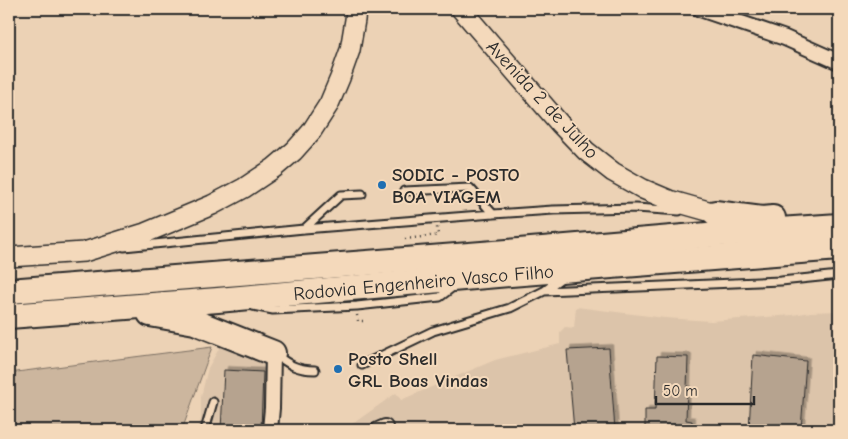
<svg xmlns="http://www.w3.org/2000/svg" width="848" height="439" font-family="'Comic Neue',sans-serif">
	<defs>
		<filter id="shadow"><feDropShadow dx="3.5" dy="-3.5" stdDeviation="0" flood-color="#0004"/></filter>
	</defs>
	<rect width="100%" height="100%" fill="#ecd2b5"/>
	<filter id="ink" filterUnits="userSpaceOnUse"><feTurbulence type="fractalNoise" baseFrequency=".02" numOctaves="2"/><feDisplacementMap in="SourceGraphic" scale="10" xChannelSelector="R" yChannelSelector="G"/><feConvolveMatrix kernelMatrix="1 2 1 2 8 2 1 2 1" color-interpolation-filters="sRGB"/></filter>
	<g filter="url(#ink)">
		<path fill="#dcc4aa" d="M 576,307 L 665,318 L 711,321 L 793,315 L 811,312 L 839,311 L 839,430 L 344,430 L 396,393 L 401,400 L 495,360 L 560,344 L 560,332 L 565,327 L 574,328 Z
			M 221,345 L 267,356 L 264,430 L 197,430 L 201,419 L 201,397 L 208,368 Z"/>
		<path fill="#ccb69e" stroke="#7c7064" d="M 212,347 L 182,430 L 9,430 L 9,373 Z"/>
		<path fill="#b6a38f" stroke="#2b2b2b" filter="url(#shadow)" d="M 609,348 L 615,430 L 574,430 L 567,350 Z
			M 753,355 L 806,361 L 801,430 L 749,430 Z
			M 657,356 L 688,357 L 686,420 L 692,421 L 692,430 L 645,430 L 645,410 L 655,410 Z
			M 224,370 L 263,372 L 261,430 L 221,430 Z"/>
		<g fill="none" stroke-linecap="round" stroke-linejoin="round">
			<g stroke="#2b2b2b" stroke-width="11">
				<path id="service" d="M 404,191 L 470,188 L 493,214
					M 304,229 L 341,195 L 362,194
					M 124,247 L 304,229 L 493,214 L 553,210 L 636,208 L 679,211
					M 544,291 L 781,281 L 839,275
					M 253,306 L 273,310 L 357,306 L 440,297 L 453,287
					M 276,355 C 290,365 297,370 315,370
					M 362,365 L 433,331 L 510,308 L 544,291 L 563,277
					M 205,430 L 213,402"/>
			</g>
			<g stroke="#2b2b2b" stroke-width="18">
				<path id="minor" d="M 700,9 L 785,38 L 839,62
					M 270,430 L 272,408 L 273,353
					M 378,430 L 385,427 L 385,430"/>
			</g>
			<g stroke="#2b2b2b" stroke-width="22">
				<path id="secondary" d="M 461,9 L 560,124 L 586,151 L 613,172 L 643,189 L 669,200 L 715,213
					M 9,257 L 84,252 L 145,233 L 212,205 L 244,188 L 274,168 L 294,151 L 311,132 L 329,104 L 340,78 L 350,50 L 355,20 L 356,9"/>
			</g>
			<g stroke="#2b2b2b" stroke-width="28">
				<g id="motorway">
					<path d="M 715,213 L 762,219 L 773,218"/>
					<path d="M 9,291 L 519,251 L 719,234 L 839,226"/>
					<path d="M 150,314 L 195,322 L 273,353"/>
					<path id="s1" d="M 9,316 L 218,300 L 497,275 L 839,248"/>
				</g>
			</g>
			<path stroke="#2b2b2b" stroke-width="2.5" stroke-dasharray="1 4" stroke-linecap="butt" d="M 405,239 L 438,235 L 437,227
				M 357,315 L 358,321 L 365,321"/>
			<use href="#service" stroke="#f4d9bb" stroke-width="7"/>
			<use href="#minor" stroke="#f4d9bb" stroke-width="14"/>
			<use href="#secondary" stroke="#f4d9bb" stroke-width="19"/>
			<use href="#motorway" stroke="#f4d9bb" stroke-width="24"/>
		</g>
	</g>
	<g fill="#1f6fb2" stroke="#f4d9bb" stroke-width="2">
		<circle cx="382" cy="185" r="5"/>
		<circle cx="338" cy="369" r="5"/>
	</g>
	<g text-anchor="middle" stroke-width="4" stroke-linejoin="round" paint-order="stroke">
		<g font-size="19" fill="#2b2b2b" stroke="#f4d9bb">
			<text transform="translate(543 99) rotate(47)" y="7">Avenida 2 de Julho</text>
			<text dy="7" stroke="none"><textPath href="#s1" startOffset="416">Rodovia Engenheiro Vasco Filho</textPath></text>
		</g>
		<g font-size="19" font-weight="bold" fill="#2b2b2b" stroke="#f4d9bb" text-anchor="start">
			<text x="392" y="181">SODIC - POSTO<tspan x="392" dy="22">BOA VIAGEM</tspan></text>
			<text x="348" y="365">Posto Shell<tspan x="348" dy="22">GRL Boas Vindas</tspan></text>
		</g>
	</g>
	<rect width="848" height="439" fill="none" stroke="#f4d9bb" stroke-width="30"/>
	<rect x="15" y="15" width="818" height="409" fill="none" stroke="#2b2b2b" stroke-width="2" filter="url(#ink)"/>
	<path d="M656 396v8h98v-8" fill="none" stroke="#2b2b2b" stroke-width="2.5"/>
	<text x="663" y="396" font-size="15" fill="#2b2b2b" stroke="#f4d9bb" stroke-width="4" paint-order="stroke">50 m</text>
</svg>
